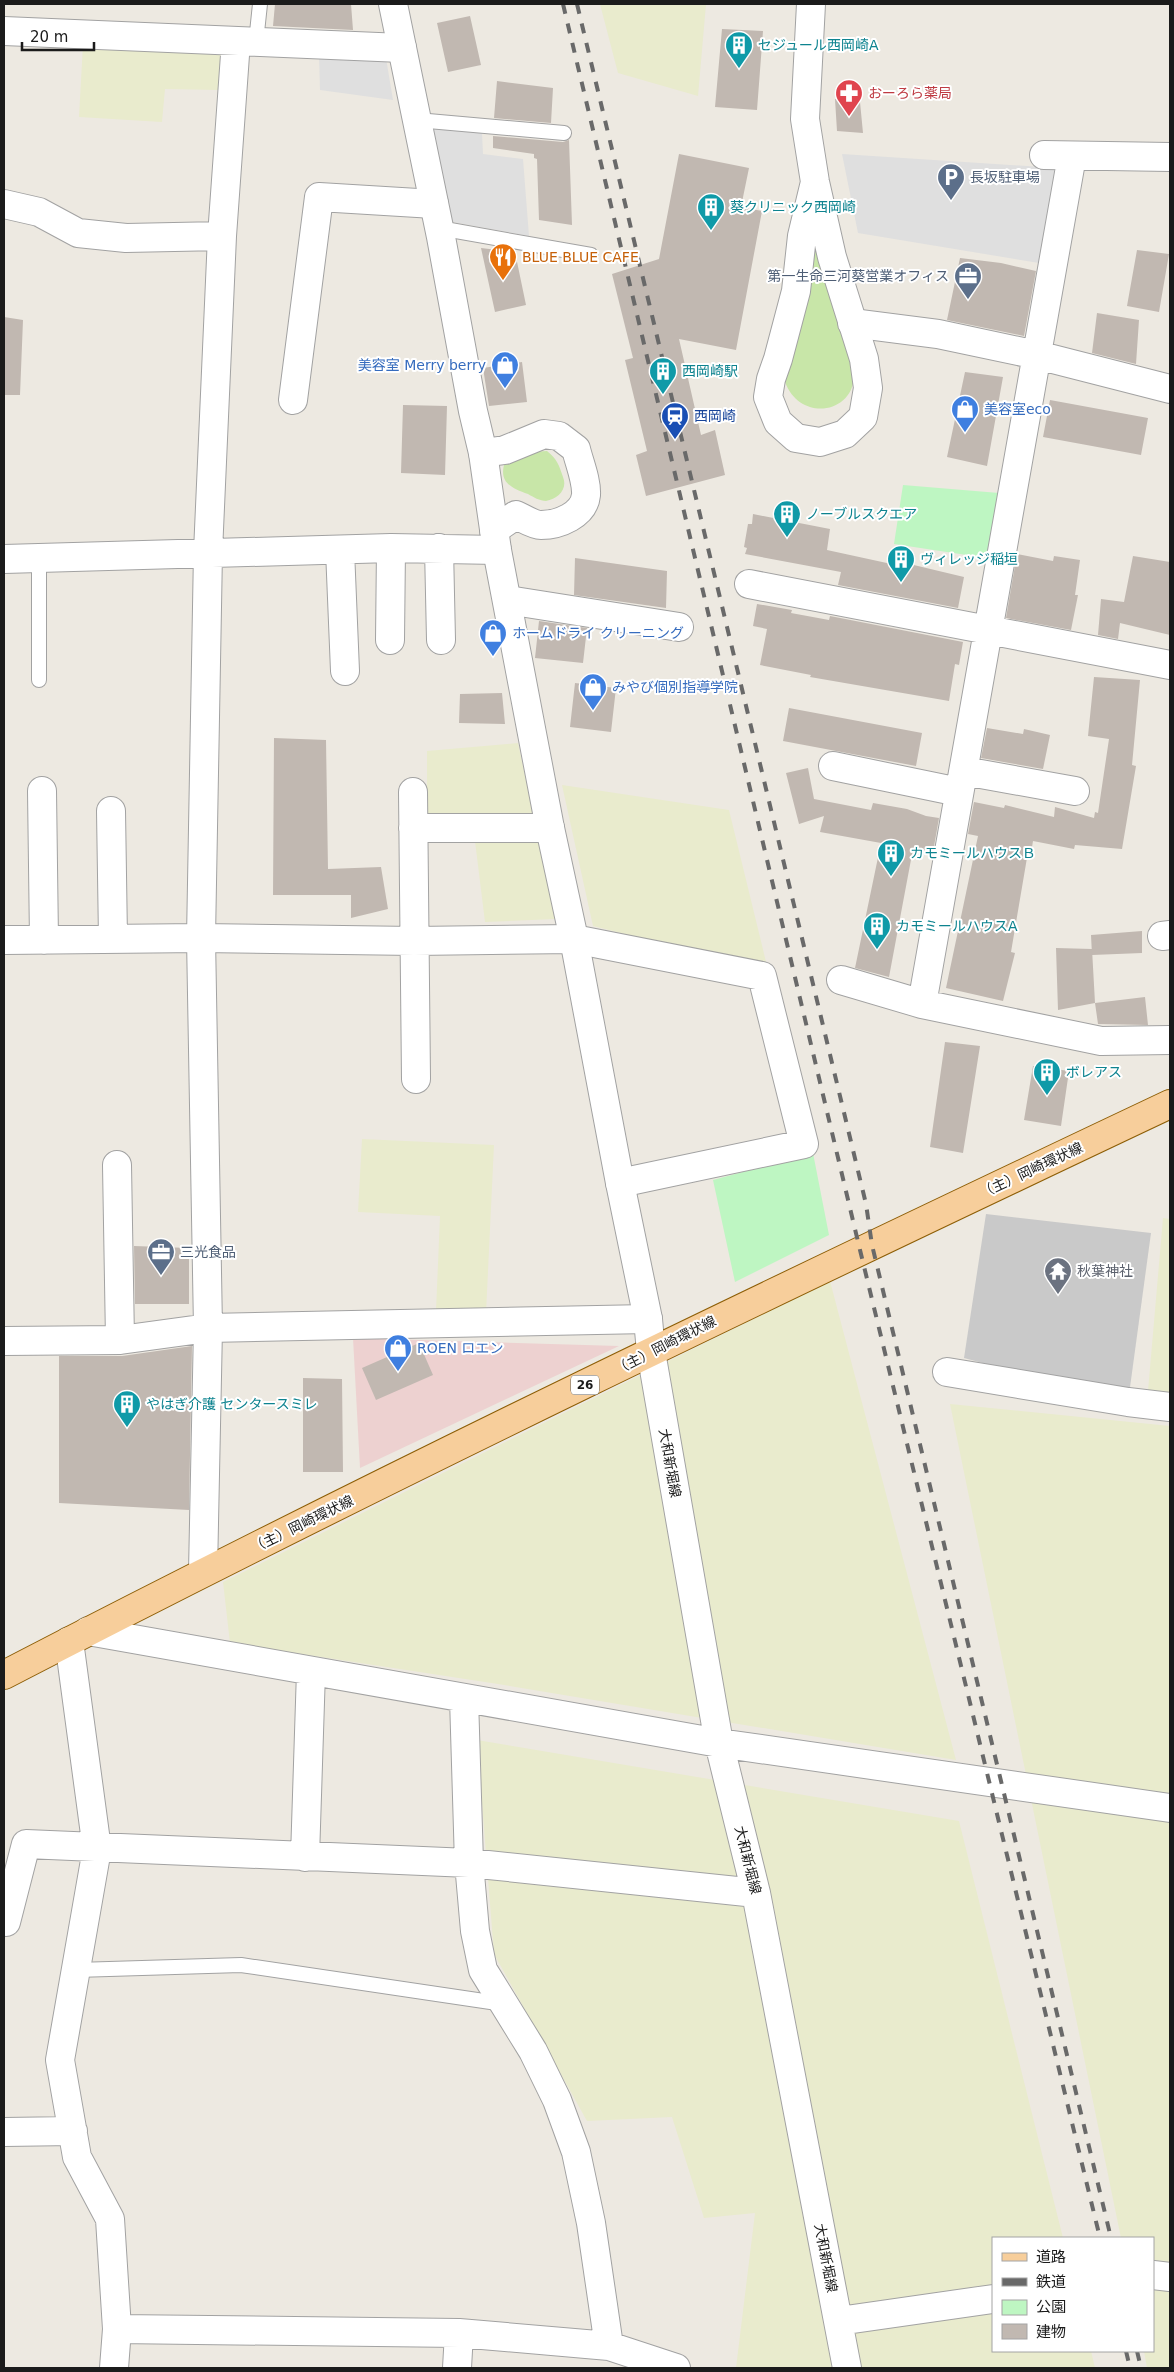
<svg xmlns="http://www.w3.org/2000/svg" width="1174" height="2372" font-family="'DejaVu Sans','Noto Sans JP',sans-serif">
	<rect width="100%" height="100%" fill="#ede9e1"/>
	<path fill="#edd1d0" d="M 353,1338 L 619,1346 L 360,1468 Z"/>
	<path fill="#c9c9c9" d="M 986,1214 L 1151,1233 L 1128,1402 L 964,1358 Z"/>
	<path fill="#e9ebcd" d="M 600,4 L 706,4 L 698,96 L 618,73 Z
		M 83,44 L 221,51 L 219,90 L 165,89 L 162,122 L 79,117 Z
		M 518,743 L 555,919 L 485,922 L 472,817 L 427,817 L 427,751 Z
		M 562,785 L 729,810 L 768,970 L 593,926 Z
		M 362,1139 L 494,1145 L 486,1313 L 436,1311 L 440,1216 L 358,1212 Z
		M 1163,1218 L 1170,1219 L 1170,1394 L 1148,1391 Z
		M 830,1281 L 956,1760 L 498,1684 L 230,1643 L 223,1582 Z
		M 950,1404 L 1170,1426 L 1170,2368 L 1147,2368 L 1144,2351 L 1153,2351 L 1153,2238 L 1121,2238 Z
		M 477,1740 L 959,1821 L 1063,2238 L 993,2238 L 993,2351 L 1091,2351 L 1095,2368 L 736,2368 L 755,2213 L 704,2218 L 672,2117 L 587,2121 L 494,1954 Z"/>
	<path fill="#c8e6a8" d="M 815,211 C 822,244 826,276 834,308 C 839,332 855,352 854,377 C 852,414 800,422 785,382 L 808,299 L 812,278 Z
		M 547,451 C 557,459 559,465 563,477 C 568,489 558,499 546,501 C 540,501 533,497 528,494 C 511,488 498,482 505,462 L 532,452 Z"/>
	<path fill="#bef6c2" d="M 903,485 L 999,493 L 993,559 L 894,544 Z
		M 813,1153 L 829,1235 L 735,1282 L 713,1180 Z"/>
	<path fill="#dfdfdf" d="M 319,54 L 386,58 L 393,100 L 320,90 Z
		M 428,127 L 482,133 L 483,154 L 523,159 L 529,236 L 447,221 Z
		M 842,154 L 1057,168 L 1039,263 L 858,233 Z"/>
	<path fill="#c1b8b1" d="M 275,4 L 351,4 L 353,30 L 273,26 Z
		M 470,16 L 481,65 L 448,72 L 437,23 Z
		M 722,29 L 763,31 L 757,110 L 715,107 Z
		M 497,81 L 553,88 L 551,123 L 494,118 Z
		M 835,99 L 860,102 L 863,133 L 837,131 Z
		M 493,136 L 563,142 L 569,140 L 572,225 L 539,220 L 537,159 L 534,158 L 534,154 L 493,148 Z
		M 679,154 L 749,168 L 741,207 L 762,211 L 736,350 L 679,339 L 701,435 L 715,430 L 725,475 L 646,496 L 636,455 L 647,451 L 625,360 L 633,358 L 612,274 L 659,259 Z
		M 481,248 L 515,252 L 526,305 L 495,312 Z
		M 1137,250 L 1169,254 L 1159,312 L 1127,306 Z
		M 960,258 L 1001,263 L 1036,271 L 1024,336 L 947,320 Z
		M 1097,313 L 1139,320 L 1136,364 L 1092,353 Z
		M 4,317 L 23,320 L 20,395 L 4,395 Z
		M 522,362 L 527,402 L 489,406 L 483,368 Z
		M 965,372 L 1003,377 L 987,466 L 947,457 Z
		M 1050,400 L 1148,418 L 1141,455 L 1043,437 Z
		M 403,405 L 447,406 L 445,475 L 401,473 Z
		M 753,514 L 830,529 L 827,550 L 896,565 L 897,561 L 964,577 L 958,608 L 838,585 L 841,572 L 745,554 L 747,548 L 744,547 L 748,524 L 752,524 Z
		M 1017,554 L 1053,561 L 1054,556 L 1080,560 L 1075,595 L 1078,595 L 1071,630 L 1006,618 Z
		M 1133,556 L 1170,562 L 1170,635 L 1120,623 L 1118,639 L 1098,635 L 1101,599 L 1124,602 Z
		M 575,558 L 667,571 L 666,608 L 574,595 Z
		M 757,604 L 792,610 L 791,613 L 829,620 L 830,616 L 963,642 L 959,665 L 955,664 L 949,701 L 810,677 L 811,675 L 760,665 L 767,629 L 753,626 Z
		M 539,621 L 587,628 L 583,663 L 535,658 Z
		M 1094,677 L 1140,680 L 1132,765 L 1136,766 L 1122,849 L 1075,845 L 1074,849 L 1033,841 L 1032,847 L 1029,846 L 1011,952 L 1015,953 L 1003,1001 L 946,988 L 978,836 L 968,834 L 974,802 L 1004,808 L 1005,805 L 1054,817 L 1055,807 L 1094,818 L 1095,812 L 1098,813 L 1109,739 L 1088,736 Z
		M 575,683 L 616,688 L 611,732 L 570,727 Z
		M 502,693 L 505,724 L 459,723 L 460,694 Z
		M 789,708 L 922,733 L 916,766 L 783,741 Z
		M 987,728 L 1023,734 L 1024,729 L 1050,735 L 1043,769 L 981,758 Z
		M 274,738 L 326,740 L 328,869 L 381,867 L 388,909 L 351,918 L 351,895 L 273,895 Z
		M 808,768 L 814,799 L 871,810 L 873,803 L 907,809 L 926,816 L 939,818 L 933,852 L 913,849 L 889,977 L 855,968 L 881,843 L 820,832 L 824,816 L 799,824 L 786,773 Z
		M 1142,931 L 1142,953 L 1092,955 L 1091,935 Z
		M 1056,948 L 1092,949 L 1095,1003 L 1058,1010 Z
		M 1145,997 L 1148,1025 L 1098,1024 L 1095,1003 Z
		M 945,1042 L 980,1046 L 963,1153 L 930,1147 Z
		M 1033,1066 L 1069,1071 L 1061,1126 L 1024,1120 Z
		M 134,1246 L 189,1248 L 189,1304 L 135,1304 Z
		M 419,1343 L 433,1375 L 376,1400 L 362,1368 Z
		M 192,1346 L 189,1510 L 59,1503 L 59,1356 L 122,1356 Z
		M 303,1378 L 342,1379 L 343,1472 L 303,1472 Z"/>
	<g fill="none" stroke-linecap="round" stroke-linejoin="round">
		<g stroke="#a2a2a2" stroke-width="16">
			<path id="service" d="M 256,42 L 260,4
				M 417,120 L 564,133
				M 439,228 L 591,255
				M 39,680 L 39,559
				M 76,1970 L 241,1965 L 504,2004"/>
		</g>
		<g stroke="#a2a2a2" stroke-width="30">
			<path id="minor" d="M 4,31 L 402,48
				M 1044,155 L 1170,157
				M 4,204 L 39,212 L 78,233 L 126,238 L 222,236
				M 852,323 L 938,334 L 1037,355 L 1170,389
				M 293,400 L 319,197 L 434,204
				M 483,453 L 505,450 L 544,434 L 559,436 L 576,449 C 579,462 587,481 586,495 C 584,515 559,525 541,525 C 533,525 523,518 516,515 L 494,530
				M 439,548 L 441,640
				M 340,550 L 345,671
				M 4,559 L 391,548 L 497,550
				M 749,584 L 1170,665
				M 508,600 L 679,627
				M 390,640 L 391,548
				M 833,766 L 959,792
				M 964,771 L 1075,791
				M 42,791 L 44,940
				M 413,792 L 416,1079
				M 111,811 L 113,939
				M 413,828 L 550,828
				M 1162,936 L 1170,935
				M 4,940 L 201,938 L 414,941 L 574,939 L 762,976 L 804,1144 L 620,1183
				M 841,980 L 922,1004 L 1072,156
				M 922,1004 L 1101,1041 L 1170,1040
				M 117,1165 L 120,1340
				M 4,1341 L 120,1340 L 208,1328 L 201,938 L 208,552 L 222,236 L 236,41
				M 651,1352 L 719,1743 L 756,1893 L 847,2368
				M 947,1372 L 1128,1402 L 1170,1407
				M 203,1572 L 208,1328 L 648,1319
				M 88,1631 L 719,1743 L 1170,1808
				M 69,1641 L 97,1849 L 60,2060 L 77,2157 L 110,2219 L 117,2329 L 114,2368
				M 464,1698 L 469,1863 L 475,1931 L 483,1970 L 533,2051 L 557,2100 L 576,2152 L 591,2223 L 609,2346
				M 305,1857 L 311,1671
				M 6,1922 L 26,1844 L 469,1863 L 756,1893
				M 4,2132 L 73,2131
				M 1153,2275 L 1170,2277
				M 839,2321 L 993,2299
				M 117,2329 L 459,2333 L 609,2346 L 676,2368
				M 457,2368 L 459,2333"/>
		</g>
		<g stroke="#a2a2a2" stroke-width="30">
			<path id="tertiary" d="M 393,4 L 441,237 L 473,411 L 483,453 L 497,550 L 550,828 L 574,939 L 620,1183 L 648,1319 L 651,1352
				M 811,4 L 805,119 L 815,182 L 832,257 L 864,359 L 868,388 L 863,417 L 845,434 L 820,442 L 796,438 L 778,422 L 768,397 L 771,379 L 778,359 L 796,291 L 802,236 L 815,182"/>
		</g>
		<g stroke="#8d5e06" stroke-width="30">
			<path id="primary" d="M 4,1675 C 388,1476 779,1289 1170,1104"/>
		</g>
		<use href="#service" stroke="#fff" stroke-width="14"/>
		<use href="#minor" stroke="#fff" stroke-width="28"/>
		<use href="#tertiary" stroke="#fff" stroke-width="28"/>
		<use href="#primary" stroke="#f7ce9b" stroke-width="28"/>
		<path stroke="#696969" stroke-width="4" stroke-dasharray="10 10" stroke-linecap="butt" d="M 563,4 L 860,1250 L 1100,2238
			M 577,4 L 866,1204 L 872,1245 L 1111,2238
			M 1126,2351 L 1130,2368
			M 1137,2351 L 1141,2368"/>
	</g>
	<defs>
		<g id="building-pin" transform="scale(1.4375)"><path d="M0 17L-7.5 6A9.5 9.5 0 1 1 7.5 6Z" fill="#0f9aa8" stroke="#fff"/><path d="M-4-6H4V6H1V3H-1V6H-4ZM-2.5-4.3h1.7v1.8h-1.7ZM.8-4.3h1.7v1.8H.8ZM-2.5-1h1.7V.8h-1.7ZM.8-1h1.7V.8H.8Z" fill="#fff"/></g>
		<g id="pharmacy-pin" transform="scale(1.4375)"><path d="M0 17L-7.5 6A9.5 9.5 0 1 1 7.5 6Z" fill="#e0444e" stroke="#fff"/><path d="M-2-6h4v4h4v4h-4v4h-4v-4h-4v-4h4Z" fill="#fff"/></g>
		<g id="parking-pin" transform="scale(1.4375)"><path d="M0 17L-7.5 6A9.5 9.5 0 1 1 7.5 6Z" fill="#5c6f8a" stroke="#fff"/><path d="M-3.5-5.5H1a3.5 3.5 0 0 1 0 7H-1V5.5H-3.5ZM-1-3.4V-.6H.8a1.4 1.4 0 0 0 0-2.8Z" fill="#fff"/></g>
		<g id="restaurant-pin" transform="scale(1.4375)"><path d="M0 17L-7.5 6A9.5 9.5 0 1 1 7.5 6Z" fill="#e8710a" stroke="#fff"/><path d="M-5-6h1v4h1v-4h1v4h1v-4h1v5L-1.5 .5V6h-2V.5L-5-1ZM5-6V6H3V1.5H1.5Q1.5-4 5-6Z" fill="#fff"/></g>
		<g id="office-pin" transform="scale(1.4375)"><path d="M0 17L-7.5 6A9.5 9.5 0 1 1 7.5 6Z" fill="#5c6f8a" stroke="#fff"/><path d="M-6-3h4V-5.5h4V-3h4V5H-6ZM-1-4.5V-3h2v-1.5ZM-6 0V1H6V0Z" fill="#fff"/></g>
		<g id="shop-pin" transform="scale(1.4375)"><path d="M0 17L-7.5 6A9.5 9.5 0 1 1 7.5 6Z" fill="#3f7fe0" stroke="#fff"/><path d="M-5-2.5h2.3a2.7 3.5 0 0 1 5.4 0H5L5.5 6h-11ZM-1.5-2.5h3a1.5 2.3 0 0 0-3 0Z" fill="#fff"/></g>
		<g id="station-pin" transform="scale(1.4375)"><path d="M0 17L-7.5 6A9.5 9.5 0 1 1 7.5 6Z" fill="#1a4fb4" stroke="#fff"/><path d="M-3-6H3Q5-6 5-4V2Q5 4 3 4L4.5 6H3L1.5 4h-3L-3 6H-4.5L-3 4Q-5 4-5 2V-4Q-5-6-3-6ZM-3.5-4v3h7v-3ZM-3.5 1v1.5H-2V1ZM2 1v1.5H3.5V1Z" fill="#fff"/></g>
		<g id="temple-pin" transform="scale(1.4375)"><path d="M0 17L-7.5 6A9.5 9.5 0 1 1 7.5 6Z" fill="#6b7280" stroke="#fff"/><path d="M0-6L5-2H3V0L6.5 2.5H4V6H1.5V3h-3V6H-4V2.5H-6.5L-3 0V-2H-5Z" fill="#fff"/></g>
	</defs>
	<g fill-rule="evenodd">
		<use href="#building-pin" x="739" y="45"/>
		<use href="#pharmacy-pin" x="849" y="93"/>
		<use href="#parking-pin" x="951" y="177"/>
		<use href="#building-pin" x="711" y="207"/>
		<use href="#restaurant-pin" x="503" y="257"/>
		<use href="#office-pin" x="968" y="276"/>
		<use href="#shop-pin" x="505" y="365"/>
		<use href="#building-pin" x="663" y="371"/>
		<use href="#shop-pin" x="965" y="409"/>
		<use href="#station-pin" x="675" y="416"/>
		<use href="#building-pin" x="787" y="514"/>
		<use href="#building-pin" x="901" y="559"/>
		<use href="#shop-pin" x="493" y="633"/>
		<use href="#shop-pin" x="593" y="687"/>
		<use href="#building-pin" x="891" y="853"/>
		<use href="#building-pin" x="877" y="926"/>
		<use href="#building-pin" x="1047" y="1072"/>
		<use href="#office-pin" x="161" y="1252"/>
		<use href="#temple-pin" x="1058" y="1271"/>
		<use href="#shop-pin" x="398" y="1348"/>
		<use href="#building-pin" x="127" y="1404"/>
	</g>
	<g text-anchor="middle" stroke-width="4" stroke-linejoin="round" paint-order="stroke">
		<rect fill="#fff" stroke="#5f5f5f" stroke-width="1" x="571" y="1375.5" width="28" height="19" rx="4"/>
		<g font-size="12" font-weight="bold" fill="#1b1b1b">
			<text x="585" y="1389">26</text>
		</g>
		<g font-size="14" fill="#0d838f" stroke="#fff" text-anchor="start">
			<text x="758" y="50">セジュール西岡崎A</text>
			<text x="730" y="212">葵クリニック西岡崎</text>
			<text x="682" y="376">西岡崎駅</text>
			<text x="806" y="519">ノーブルスクエア</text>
			<text x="920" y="564">ヴィレッジ稲垣</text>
			<text x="910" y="858">カモミールハウスＢ</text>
			<text x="896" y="931">カモミールハウスA</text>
			<text x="1066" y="1077">ボレアス</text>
			<text x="146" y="1409">やはぎ介護 センタースミレ</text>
		</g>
		<g font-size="14" fill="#be3a42" stroke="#fff" text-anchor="start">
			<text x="868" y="98">おーろら薬局</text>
		</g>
		<g font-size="14" fill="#4e5e75" stroke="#fff" text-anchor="start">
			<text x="970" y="182">長坂駐車場</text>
			<text x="949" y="281" text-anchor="end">第一生命三河葵営業オフィス</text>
			<text x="180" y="1257">三光食品</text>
		</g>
		<g font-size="14" fill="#c56008" stroke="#fff" text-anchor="start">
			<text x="522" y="262">BLUE BLUE CAFE</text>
		</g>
		<g font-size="14" fill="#366cbe" stroke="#fff" text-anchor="start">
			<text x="486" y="370" text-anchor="end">美容室 Merry berry</text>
			<text x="984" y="414">美容室eco</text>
			<text x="512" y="638">ホームドライ クリーニング</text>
			<text x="612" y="692">みやび個別指導学院</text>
			<text x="417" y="1353">ROEN ロエン</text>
		</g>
		<g font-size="14" fill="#164399" stroke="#fff" text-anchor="start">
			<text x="694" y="421">西岡崎</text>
		</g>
		<g font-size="14" fill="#1b1b1b" stroke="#fff">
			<text transform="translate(1031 1170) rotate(-25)" y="5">（主）岡崎環状線</text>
			<text transform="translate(665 1345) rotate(-27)" y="5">（主）岡崎環状線</text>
			<text transform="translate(670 1463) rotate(80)" y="5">大和新堀線</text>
			<text transform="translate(302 1524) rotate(-26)" y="5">（主）岡崎環状線</text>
			<text transform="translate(748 1860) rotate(76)" y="5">大和新堀線</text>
			<text transform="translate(826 2258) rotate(79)" y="5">大和新堀線</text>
		</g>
		<g font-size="14" fill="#5b616d" stroke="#fff" text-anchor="start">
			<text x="1077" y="1276">秋葉神社</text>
		</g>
	</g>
	<rect width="1174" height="2372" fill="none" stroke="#1b1b1b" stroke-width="10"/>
	<rect x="992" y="2237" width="162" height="115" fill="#ffffff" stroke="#a4a4a4"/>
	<rect x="1002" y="2253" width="25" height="8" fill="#f7ce9b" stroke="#a4a4a4"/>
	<text x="1036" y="2262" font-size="15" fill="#1b1b1b">道路</text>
	<rect x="1002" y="2278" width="25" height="8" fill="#696969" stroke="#a4a4a4"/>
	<text x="1036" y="2287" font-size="15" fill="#1b1b1b">鉄道</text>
	<rect x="1002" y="2300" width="25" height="15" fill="#bef6c2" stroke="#a4a4a4"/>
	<text x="1036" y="2312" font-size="15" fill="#1b1b1b">公園</text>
	<rect x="1002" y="2324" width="25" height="15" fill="#c1b8b1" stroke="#a4a4a4"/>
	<text x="1036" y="2337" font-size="15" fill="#1b1b1b">建物</text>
	<path d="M22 42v8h72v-8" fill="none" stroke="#1b1b1b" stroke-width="2.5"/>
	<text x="30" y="42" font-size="15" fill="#1b1b1b" stroke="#ffffff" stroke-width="4" paint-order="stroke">20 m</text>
</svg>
